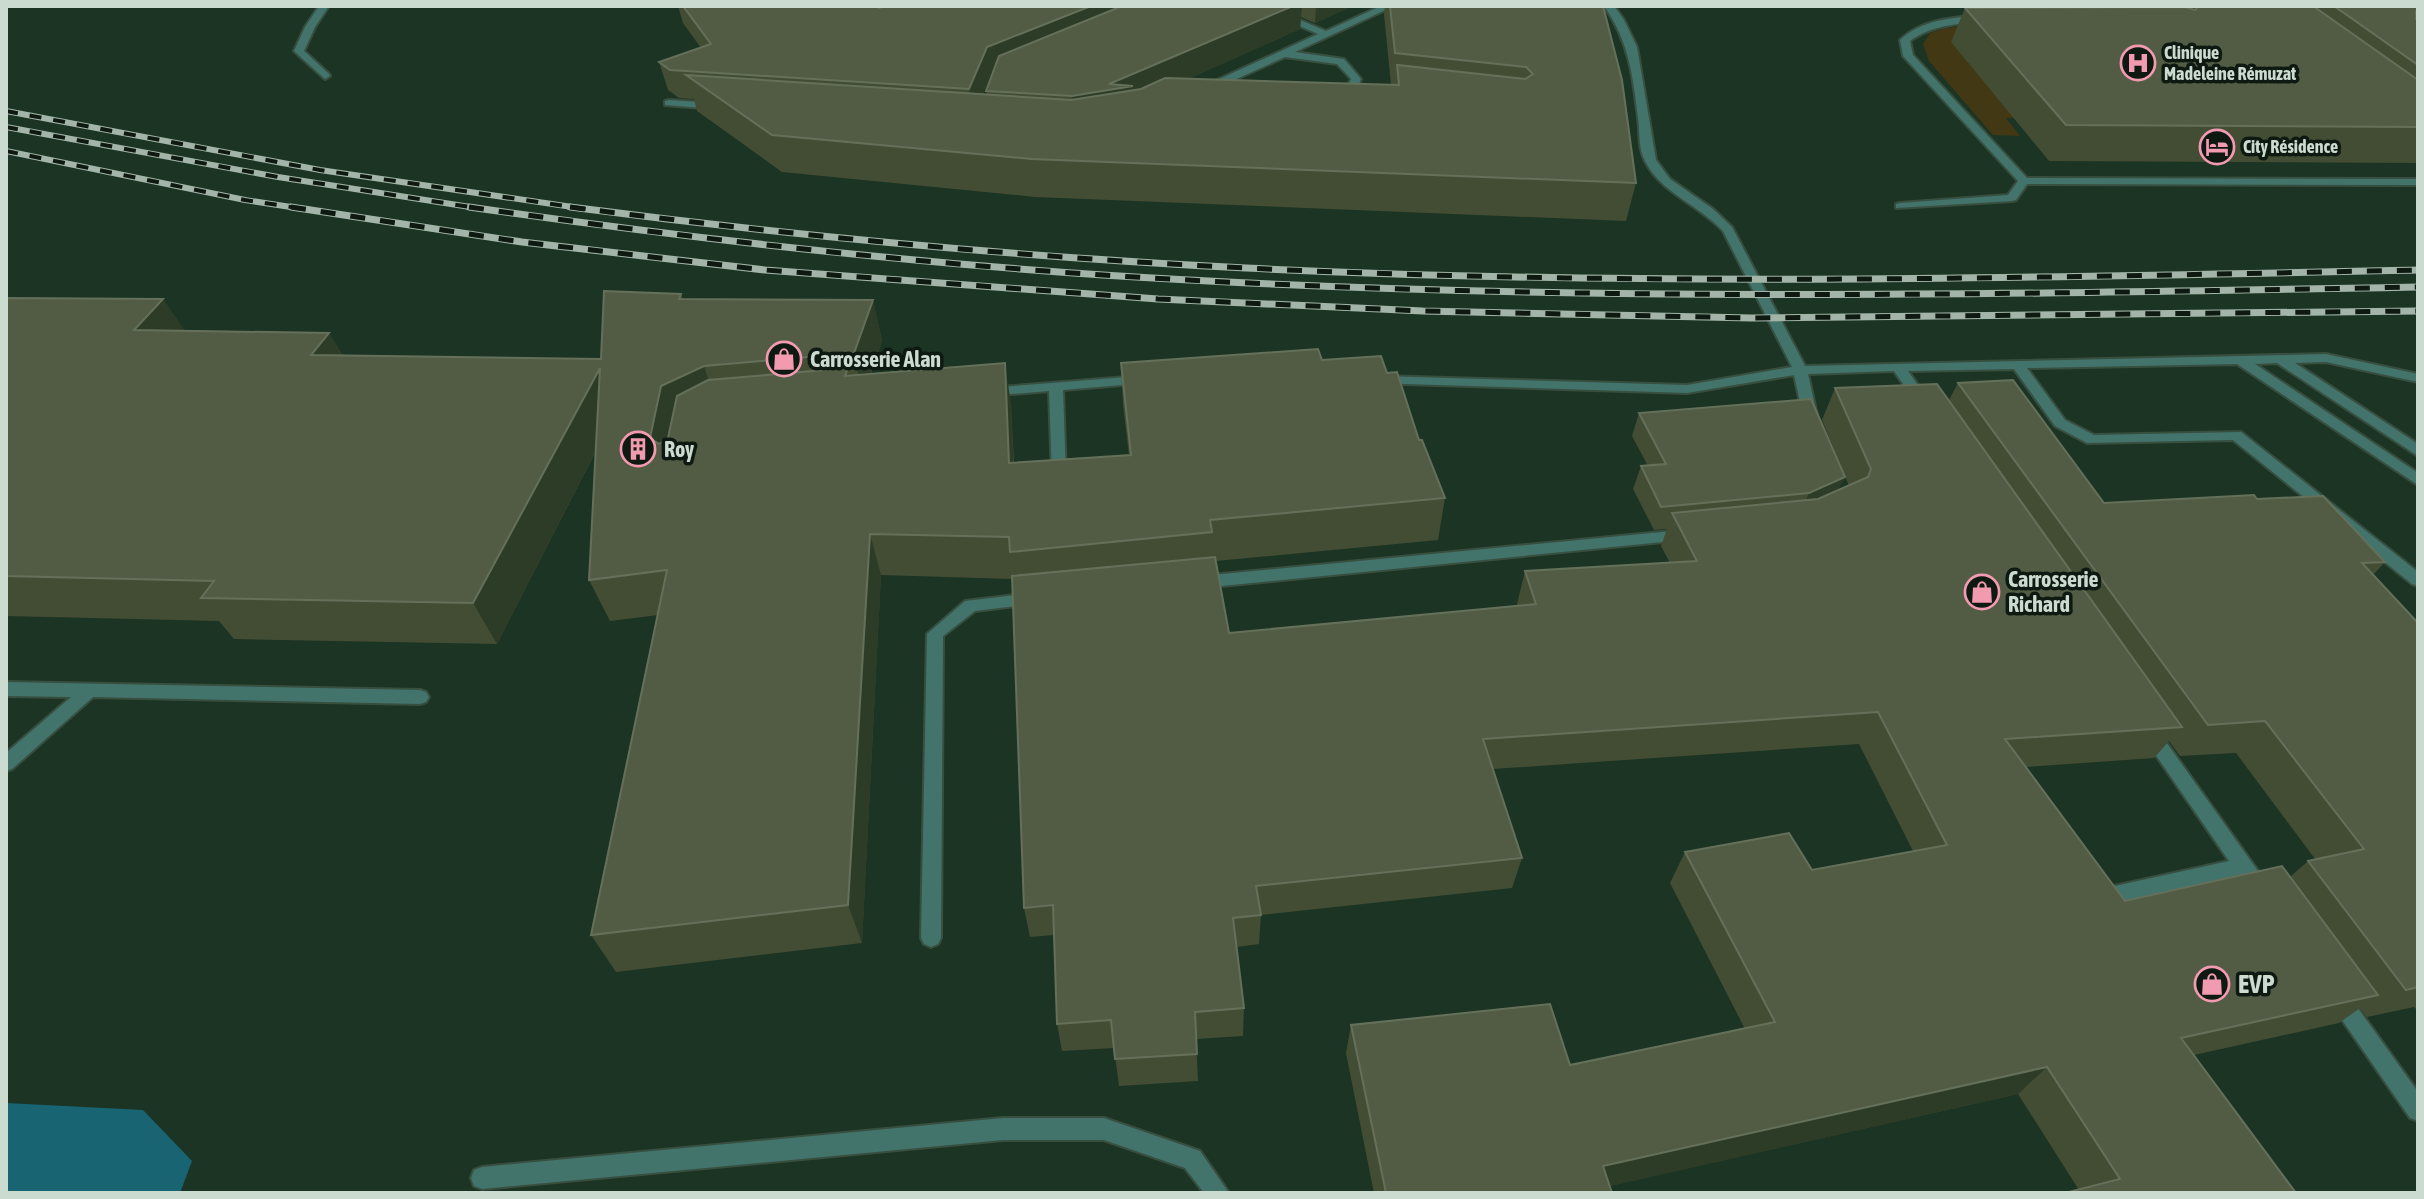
<svg xmlns="http://www.w3.org/2000/svg" width="2424" height="1199" font-family="'Asap Condensed',sans-serif">
	<rect width="100%" height="100%" fill="#1c3424"/>
	<path fill="#423814" d="M 2014,21 L 2140,119 L 2006,118 L 2020,136 L 1993,135 L 1929,61 L 1923,44 L 1930,33 L 1946,28 Z"/>
	<path fill="#196473" d="M 6,1103 L 143,1110 L 192,1161 L 180,1193 L 6,1193 Z"/>
	<g fill="none" stroke-linecap="round" stroke-linejoin="round">
		<g stroke="#384f40" stroke-width="4">
			<path id="service" d="M 319,6 L 329,6 L 315,27 L 304,51 L 329,74 L 330,76 L 325,79 L 294,51 L 305,27 Z
				M 1254,6 L 1267,6 L 1326,31 L 1381,6 L 1394,6 L 1295,52 L 1344,59 L 1361,79 L 1356,92 L 1342,99 L 1333,97 L 1347,88 L 1351,79 L 1337,64 L 1285,57 L 1212,90 L 1204,90 L 1204,86 L 1318,34 Z
				M 1604,6 L 1614,6 L 1624,20 L 1637,47 L 1656,160 L 1670,179 L 1713,209 L 1732,227 L 1805,366 L 2326,354 L 2418,374 L 2418,382 L 2326,362 L 2295,363 L 2418,444 L 2418,456 L 2277,363 L 2255,364 L 2418,473 L 2418,485 L 2237,364 L 2027,368 L 2065,420 L 2094,435 L 2241,432 L 2418,572 L 2418,586 L 2412,584 L 2233,440 L 2087,443 L 2055,426 L 2014,369 L 1908,371 L 1929,401 L 1922,405 L 1917,404 L 1894,371 L 1808,374 L 1818,420 L 1811,424 L 1804,420 L 1794,375 L 1687,393 L 1374,383 L 1372,380 L 1379,376 L 1687,385 L 1792,367 L 1723,231 C 1699,205 1661,193 1645,161 C 1638,148 1640,132 1638,118 C 1633,76 1629,41 1604,6 Z
				M 2096,6 L 2061,12 L 2056,9 L 2063,6 Z
				M 1982,15 L 1987,18 L 1985,20 C 1958,25 1933,24 1910,41 L 1913,55 L 2027,178 L 2418,179 L 2418,185 L 2027,184 L 2016,200 L 2012,201 L 1896,208 L 1896,204 L 1900,203 L 2008,195 L 2018,181 L 1903,56 L 1900,40 C 1922,19 1953,18 1982,15 Z
				M 669,100 L 714,103 L 719,106 L 714,109 L 665,105 L 665,101 Z
				M 1140,376 L 1145,377 L 1145,383 L 1063,390 L 1066,477 L 1059,482 L 1052,477 L 1049,391 L 988,396 L 981,392 L 988,388 Z
				M 1683,530 L 1691,535 L 1683,540 L 1201,588 L 1193,582 L 1201,576 Z
				M 1034,593 L 1042,599 L 1040,603 L 975,611 L 943,636 L 941,938 L 938,944 L 931,947 L 924,944 L 921,938 L 927,634 L 965,601 Z
				M 6,682 L 420,690 L 426,692 L 429,697 L 426,702 L 420,704 L 93,697 L 12,769 L 6,771 L 6,753 L 71,697 L 6,696 Z
				M 2150,726 L 2156,728 L 2268,885 L 2271,891 L 2268,897 L 2261,899 L 2254,897 L 2239,875 L 2101,907 L 2094,904 L 2091,898 L 2094,892 L 2101,889 L 2229,861 L 2144,738 L 2141,733 L 2144,728 Z
				M 2338,987 L 2345,990 L 2418,1092 L 2418,1121 L 2410,1118 L 2331,1004 L 2328,997 L 2331,990 Z
				M 1003,1118 L 1104,1118 L 1200,1151 L 1229,1193 L 1204,1193 L 1185,1168 L 1104,1140 L 1003,1140 L 482,1189 L 474,1186 L 471,1178 L 474,1170 L 482,1167 Z"/>
		</g>
		<use href="#service" fill="#42746c" fill-rule="evenodd"/>
		<g stroke="#a3b5a8" stroke-width="6">
			<path id="rail-far1" d="M 6,111 L 320,170 L 586,209
				M 6,127 L 278,177 L 483,209
				M 6,151 L 245,200 L 304,209"/>
		</g>
		<g stroke="#a3b5a8" stroke-width="7">
			<path id="rail" d="M 291,207 L 522,242 L 765,270 L 1158,299 L 1423,311 L 1752,318 L 2418,311
				M 469,207 C 679,237 891,261 1103,275 C 1541,303 1980,295 2418,287
				M 570,207 C 795,236 1020,257 1246,268 C 1637,287 2028,278 2418,270"/>
		</g>
		<use href="#rail-far1" stroke="#0e1912" stroke-width="4" stroke-dasharray="12" stroke-linecap="butt"/>
		<use href="#rail" stroke="#0e1912" stroke-width="5" stroke-dasharray="15" stroke-linecap="butt"/>
	</g>
	<path fill="#434d34" fill-rule="evenodd" d="M 678,6 L 877,6 L 879,8 L 886,6 L 1353,6 L 1315,23 L 1301,17 L 1300,29 L 1188,79 L 1391,85 L 1384,14 L 1385,6 L 1603,6 L 1636,183 L 1626,221 L 1035,197 L 782,172 L 697,111 L 694,99 L 679,98 L 668,90 L 659,62 L 701,48 L 683,23 ZM 991,75 L 992,75 L 986,91 L 987,95 L 983,94 Z
		M 2171,6 L 2418,6 L 2418,163 L 2049,161 L 1951,42 L 1965,8 Z
		M 681,294 L 683,299 L 873,300 L 882,341 L 871,374 L 1011,404 L 1014,463 L 1129,455 L 1123,405 L 1121,363 L 1322,360 L 1387,373 L 1445,498 L 1438,540 L 1216,561 L 1229,633 L 1518,606 L 1517,604 L 1525,571 L 1670,563 L 1661,546 L 1667,529 L 1654,530 L 1633,489 L 1641,466 L 1648,466 L 1632,436 L 1639,413 L 1845,477 L 1838,490 L 1849,486 L 1822,420 L 1835,388 L 1949,400 L 1958,383 L 2104,503 L 2257,499 L 2385,562 L 2373,575 L 2418,623 L 2418,1011 L 2414,1007 L 2367,1017 L 2360,1008 L 2339,1023 L 2194,1055 L 2296,1193 L 2079,1190 L 2018,1094 L 1609,1186 L 1612,1193 L 1374,1193 L 1346,1053 L 1351,1025 L 1570,1065 L 1745,1029 L 1670,883 L 1685,852 L 1812,870 L 1913,851 L 1859,744 L 1493,769 L 1522,858 L 1512,888 L 1261,915 L 1259,944 L 1237,947 L 1244,1008 L 1243,1036 L 1196,1039 L 1198,1081 L 1119,1086 L 1114,1048 L 1062,1051 L 1057,1024 L 1054,935 L 1030,937 L 1024,908 L 1012,579 L 881,575 L 862,943 L 616,972 L 591,935 L 658,615 L 610,621 L 589,580 L 596,451 L 497,644 L 234,639 L 219,621 L 6,616 L 6,298 L 163,299 L 184,330 L 329,333 L 342,355 L 601,359 ZM 2169,741 L 2180,756 L 2236,753 L 2315,859 L 2308,861 L 2290,877 L 2125,901 L 2026,767 L 2154,758 Z"/>
	<path fill="#2d3c26" d="M 1091,6 L 1159,6 L 991,75 L 973,118 L 969,89 L 987,47 Z
		M 1293,6 L 1302,6 L 1300,29 L 1134,103 L 1074,125 L 1072,96 L 1109,84 Z
		M 1316,6 L 1353,6 L 1315,23 Z
		M 163,299 L 191,340 L 134,330 Z
		M 873,300 L 882,341 L 863,394 L 854,353 Z
		M 329,333 L 352,374 L 311,355 Z
		M 1005,363 L 1011,404 L 1015,505 L 1009,463 Z
		M 704,366 L 718,407 L 666,479 L 650,438 L 661,386 Z
		M 600,368 L 617,409 L 497,644 L 473,603 Z
		M 1845,477 L 1834,500 L 1799,516 L 1809,493 Z
		M 870,534 L 881,575 L 862,943 L 848,905 Z
		M 2047,1067 L 2018,1094 L 1589,1191 L 1603,1166 Z"/>
	<path fill="#525c45" stroke="#65705a" stroke-width="2" d="M 683,6 L 877,6 L 879,8 L 886,6 L 1091,6 L 987,47 L 969,89 L 670,70 L 659,62 L 711,44 Z
		M 1122,6 L 1293,6 L 1109,84 L 1133,86 L 1072,96 L 986,91 L 999,56 Z
		M 1390,6 L 1603,6 L 1622,80 L 1636,183 L 1031,159 L 772,135 L 686,75 L 1071,100 L 1141,89 L 1165,78 L 1399,85 L 1397,65 L 1525,79 L 1533,74 L 1526,67 L 1395,53 Z
		M 2208,6 L 2313,6 L 2418,80 L 2418,127 L 2066,125 L 1965,8 L 2184,7 L 2195,10 L 2198,7 Z
		M 2334,6 L 2418,6 L 2418,10 L 2416,11 L 2416,19 L 2418,19 L 2418,65 Z
		M 604,291 L 681,294 L 679,299 L 873,300 L 854,353 L 704,366 L 661,386 L 650,438 L 659,444 L 668,438 L 677,396 L 708,380 L 848,368 L 845,376 L 1005,363 L 1009,463 L 1131,455 L 1121,363 L 1318,349 L 1322,360 L 1381,356 L 1387,373 L 1397,372 L 1419,440 L 1422,440 L 1445,498 L 1210,520 L 1212,532 L 1010,552 L 1009,537 L 870,534 L 848,905 L 591,935 L 667,570 L 589,580 L 600,368 L 473,603 L 201,598 L 214,581 L 6,576 L 6,298 L 163,299 L 134,330 L 329,333 L 311,355 L 601,359 Z
		M 2013,380 L 2104,503 L 2254,495 L 2257,499 L 2323,496 L 2385,562 L 2362,563 L 2418,623 L 2418,987 L 2406,990 L 2308,861 L 2364,849 L 2265,721 L 2208,725 L 1958,383 Z
		M 1937,384 L 2182,727 L 2005,739 L 2125,901 L 2282,866 L 2378,995 L 2181,1038 L 2296,1193 L 2065,1193 L 2120,1179 L 2047,1067 L 1603,1166 L 1612,1193 L 1386,1193 L 1351,1025 L 1550,1004 L 1570,1065 L 1775,1022 L 1685,852 L 1789,833 L 1812,870 L 1947,845 L 1878,712 L 1483,739 L 1522,858 L 1256,886 L 1261,915 L 1233,918 L 1244,1008 L 1195,1012 L 1197,1054 L 1115,1059 L 1111,1020 L 1057,1024 L 1053,905 L 1024,908 L 1012,576 L 1215,557 L 1229,633 L 1536,604 L 1525,571 L 1697,561 L 1672,513 L 1818,499 L 1868,477 L 1871,469 L 1835,388 Z
		M 1811,399 L 1845,477 L 1809,493 L 1661,507 L 1641,466 L 1666,464 L 1639,413 Z"/>
	<defs>
		<g id="hospital-ring" transform="scale(1.8)"><circle r="9.5" fill="#0e1912" stroke="#f29aaf" stroke-width="1.5"/><path d="M-5-5h3v3.5h4V-5h3V5h-3V1.5h-4V5h-3Z" fill="#f29aaf"/></g>
		<g id="hotel-ring" transform="scale(1.8)"><circle r="9.5" fill="#0e1912" stroke="#f29aaf" stroke-width="1.5"/><path d="M-6-4.5h1.5V1H6V5H4.5V3h-9V5H-6ZM-4 0a1.8 1.8 0 1 1 3.6 0ZM.5 0V-2.5h3Q6-2.5 6 0Z" fill="#f29aaf"/></g>
		<g id="shop-ring" transform="scale(1.8)"><circle r="9.5" fill="#0e1912" stroke="#f29aaf" stroke-width="1.5"/><path d="M-5-2.5h2.3a2.7 3.5 0 0 1 5.4 0H5L5.5 6h-11ZM-1.5-2.5h3a1.5 2.3 0 0 0-3 0Z" fill="#f29aaf"/></g>
		<g id="building-ring" transform="scale(1.8)"><circle r="9.5" fill="#0e1912" stroke="#f29aaf" stroke-width="1.5"/><path d="M-4-6H4V6H1V3H-1V6H-4ZM-2.5-4.3h1.7v1.8h-1.7ZM.8-4.3h1.7v1.8H.8ZM-2.5-1h1.7V.8h-1.7ZM.8-1h1.7V.8H.8Z" fill="#f29aaf"/></g>
	</defs>
	<g fill-rule="evenodd">
		<use href="#hospital-ring" x="2138" y="63"/>
		<use href="#hotel-ring" x="2217" y="147"/>
		<use href="#shop-ring" x="784" y="359"/>
		<use href="#building-ring" x="638" y="449"/>
		<use href="#shop-ring" x="1982" y="592"/>
		<use href="#shop-ring" x="2212" y="984"/>
	</g>
	<g text-anchor="middle" stroke-width="7" stroke-linejoin="round" paint-order="stroke">
		<g font-size="18" font-weight="bold" fill="#ccdbd0" stroke="#0e1912" text-anchor="start">
			<text x="2164" y="59">Clinique<tspan x="2164" dy="21">Madeleine Rémuzat</tspan></text>
			<text x="2243" y="153">City Résidence</text>
		</g>
		<g font-size="22" font-weight="bold" fill="#ccdbd0" stroke="#0e1912" text-anchor="start">
			<text x="810" y="367">Carrosserie Alan</text>
			<text x="664" y="457">Roy</text>
			<text x="2008" y="587">Carrosserie<tspan x="2008" dy="25">Richard</tspan></text>
		</g>
		<g font-size="26" font-weight="bold" fill="#ccdbd0" stroke="#0e1912" text-anchor="start">
			<text x="2238" y="993">EVP</text>
		</g>
	</g>
	<rect width="2424" height="1199" fill="none" stroke="#ccdbd0" stroke-width="16"/>
</svg>
